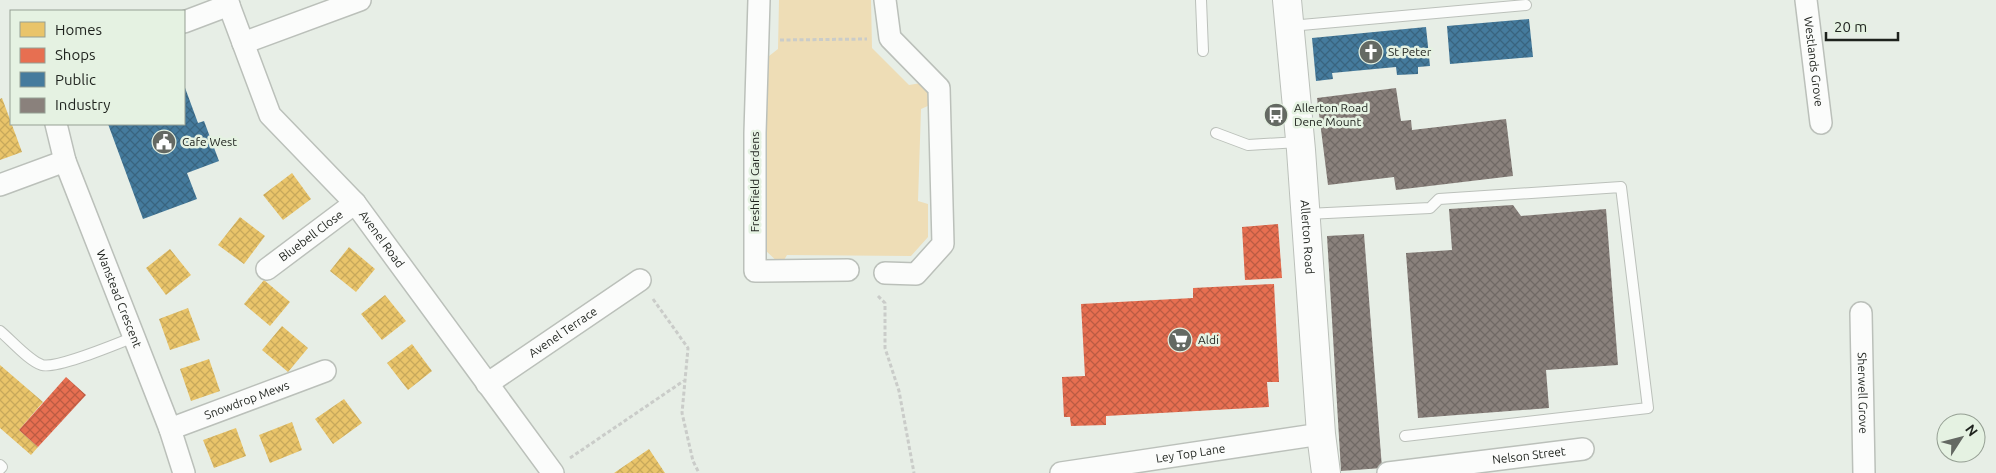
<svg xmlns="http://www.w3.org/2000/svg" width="1996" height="473" font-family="Ubuntu,sans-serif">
	<defs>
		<pattern id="homes-cross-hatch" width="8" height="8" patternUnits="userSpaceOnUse" patternTransform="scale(1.25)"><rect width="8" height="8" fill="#e9c46a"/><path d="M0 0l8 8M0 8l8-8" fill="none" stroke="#c7a85b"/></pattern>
		<pattern id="shops-cross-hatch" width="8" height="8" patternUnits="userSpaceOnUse" patternTransform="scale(1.25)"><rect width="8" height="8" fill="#e76f51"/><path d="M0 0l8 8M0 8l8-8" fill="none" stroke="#bb5b43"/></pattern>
		<pattern id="public-cross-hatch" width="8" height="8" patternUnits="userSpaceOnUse" patternTransform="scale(1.25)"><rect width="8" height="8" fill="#457b9d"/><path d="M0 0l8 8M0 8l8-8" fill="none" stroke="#39647f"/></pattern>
		<pattern id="industry-cross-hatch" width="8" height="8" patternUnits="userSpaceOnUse" patternTransform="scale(1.25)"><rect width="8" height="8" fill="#8a817c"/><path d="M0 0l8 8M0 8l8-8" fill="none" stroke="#706965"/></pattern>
	</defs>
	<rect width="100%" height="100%" fill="#e7eee6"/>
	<path fill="#eeddb6" d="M 779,0 L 871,0 L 872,48 L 909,85 L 921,83 L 927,88 L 930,105 L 921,109 L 918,201 L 928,204 L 928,237 L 911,256 L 787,255 L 781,265 L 764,249 L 764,60 L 778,49 Z"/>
	<path fill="url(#homes-cross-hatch)" d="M 2,98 L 22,152 L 0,160 L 0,99 Z
		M 292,173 L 311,199 L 283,220 L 263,195 Z
		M 240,217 L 265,236 L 244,264 L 218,245 Z
		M 349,247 L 375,269 L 356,292 L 330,271 Z
		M 170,249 L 191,275 L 166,295 L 146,268 Z
		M 264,280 L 290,302 L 270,326 L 244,304 Z
		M 385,295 L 406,321 L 382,340 L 361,314 Z
		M 188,308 L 200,340 L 170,350 L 159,319 Z
		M 282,326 L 308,348 L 288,372 L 262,350 Z
		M 412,344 L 432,371 L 408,390 L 387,363 Z
		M 209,359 L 220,391 L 191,401 L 180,369 Z
		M 0,365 L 43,402 L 19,430 L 38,447 L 31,455 L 0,428 Z
		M 344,399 L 362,423 L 333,444 L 315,419 Z
		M 292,422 L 302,450 L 270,463 L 259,435 Z
		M 236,428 L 246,456 L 214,468 L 203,440 Z
		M 649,449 L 665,473 L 614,473 Z"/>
	<path fill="url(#shops-cross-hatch)" d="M 1278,224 L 1282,278 L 1245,280 L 1242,227 Z
		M 1274,284 L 1279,382 L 1267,382 L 1269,407 L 1106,416 L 1106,425 L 1071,426 L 1070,417 L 1064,417 L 1062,377 L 1085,376 L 1081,304 L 1193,298 L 1193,288 Z
		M 66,377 L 86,395 L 38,447 L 19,430 Z"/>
	<path fill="url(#public-cross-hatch)" d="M 1529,19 L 1533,57 L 1450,64 L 1447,26 Z
		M 1426,27 L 1430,66 L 1418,67 L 1418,74 L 1397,75 L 1396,67 L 1332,73 L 1333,79 L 1316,81 L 1312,38 Z
		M 184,85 L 198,123 L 204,121 L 219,161 L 187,173 L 197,199 L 143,219 L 108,124 L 184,124 Z"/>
	<path fill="url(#industry-cross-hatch)" d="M 1396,88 L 1401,121 L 1411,120 L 1412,130 L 1506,119 L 1513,176 L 1396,190 L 1394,177 L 1328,185 L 1317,98 Z
		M 1513,205 L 1521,216 L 1606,209 L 1618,365 L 1546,370 L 1549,408 L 1418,418 L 1406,253 L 1452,250 L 1449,209 Z
		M 1364,234 L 1382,468 L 1341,471 L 1327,236 Z"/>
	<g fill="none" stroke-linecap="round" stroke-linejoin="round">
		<g stroke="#bbc0ba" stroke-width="12">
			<path id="lane" d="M 1201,0 L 1203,51
				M 1290,26 L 1526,5
				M 1216,133 L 1248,145 L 1299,142
				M 1307,214 L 1430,208 L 1439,199 L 1621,187 L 1648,408 L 1405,436
				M 0,331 C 11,340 29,361 42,365 C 57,369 116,344 134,337
				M 0,465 L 2,467 L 0,469"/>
		</g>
		<g stroke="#bbc0ba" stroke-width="24">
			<g id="street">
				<path id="s1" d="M 227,0 L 270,115 L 355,203 L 553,473"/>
				<path d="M 759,0 L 755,133 L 755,271 L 848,270"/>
				<path d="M 885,0 L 890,38 L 939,88 L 943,244 L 916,274 L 885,273"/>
				<path id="s2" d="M 1806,0 L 1821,123"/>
				<path d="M 184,22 L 229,5"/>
				<path d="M 243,43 L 360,0"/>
				<path id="s3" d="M 56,124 L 65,161 L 170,429 L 184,473"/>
				<path d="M 0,185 L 65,161"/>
				<path id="s4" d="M 267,269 L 355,203"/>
				<path id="s5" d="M 1861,313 L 1864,473"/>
				<path id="s6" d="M 487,384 L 640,280"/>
				<path id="s7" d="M 170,429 L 325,371"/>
				<path id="s8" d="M 1061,473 L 1321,434"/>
				<path id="s9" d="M 1388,473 L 1583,449"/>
			</g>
		</g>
		<g stroke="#bbc0ba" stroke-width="30">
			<g id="secondary">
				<path id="s10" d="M 1287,0 L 1301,150 L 1321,434 L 1326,473"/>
			</g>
		</g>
		<path stroke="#caccc9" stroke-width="3" stroke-dasharray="4 2.5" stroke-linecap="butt" d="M 780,40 L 867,39
			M 878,296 L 885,303 L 885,348 L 899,391 L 914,473
			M 653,299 L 688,348 L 682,413 L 693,461 L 699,473
			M 570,458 L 685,380"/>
		<use href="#lane" stroke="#fbfcfb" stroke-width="10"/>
		<use href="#street" stroke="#fbfcfb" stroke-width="21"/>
		<use href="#secondary" stroke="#fbfcfb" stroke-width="28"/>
	</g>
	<defs>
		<g id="church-disc" transform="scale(1.25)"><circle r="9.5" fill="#646963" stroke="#e5f2e2"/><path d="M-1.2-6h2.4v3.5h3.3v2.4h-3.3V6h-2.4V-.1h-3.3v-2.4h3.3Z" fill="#fff"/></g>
		<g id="bus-disc" transform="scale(1.25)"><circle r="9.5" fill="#646963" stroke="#e5f2e2"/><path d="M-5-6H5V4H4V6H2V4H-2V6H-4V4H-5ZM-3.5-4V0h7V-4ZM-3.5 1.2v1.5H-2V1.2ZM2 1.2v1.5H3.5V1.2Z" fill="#fff"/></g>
		<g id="civic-disc" transform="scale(1.25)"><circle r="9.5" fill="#646963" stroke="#e5f2e2"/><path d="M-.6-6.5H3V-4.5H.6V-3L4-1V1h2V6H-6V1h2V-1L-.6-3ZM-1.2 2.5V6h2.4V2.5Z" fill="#fff"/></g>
		<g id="supermarket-disc" transform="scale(1.25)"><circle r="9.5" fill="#646963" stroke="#e5f2e2"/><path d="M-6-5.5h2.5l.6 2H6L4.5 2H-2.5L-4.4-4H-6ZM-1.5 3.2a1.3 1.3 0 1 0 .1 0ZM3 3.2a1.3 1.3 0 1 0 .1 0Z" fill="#fff"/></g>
	</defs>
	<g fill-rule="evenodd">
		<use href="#church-disc" x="1371" y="52"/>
		<use href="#bus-disc" x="1276" y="115"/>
		<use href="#civic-disc" x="164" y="142"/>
		<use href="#supermarket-disc" x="1180" y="340"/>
	</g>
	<g text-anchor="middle" stroke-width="5" stroke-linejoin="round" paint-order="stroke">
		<g font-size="12" fill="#1e221d" stroke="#e5f2e2" text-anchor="start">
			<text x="1388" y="56">St Peter</text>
			<text x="1294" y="112">Allerton Road<tspan x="1294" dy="14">Dene Mount</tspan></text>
			<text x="182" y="146">Cafe West</text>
			<text x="1198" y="344">Aldi</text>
		</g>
		<g font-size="12" fill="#1e221d" stroke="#e5f2e2">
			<text dy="4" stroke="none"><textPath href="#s2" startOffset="62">Westlands Grove</textPath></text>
			<text transform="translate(755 182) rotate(-90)" y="4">Freshfield Gardens</text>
			<text dy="4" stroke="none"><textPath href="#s4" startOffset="55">Bluebell Close</textPath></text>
			<text dy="4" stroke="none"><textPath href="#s10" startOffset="238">Allerton Road</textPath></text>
			<text dy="4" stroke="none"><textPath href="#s1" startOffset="290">Avenel Road</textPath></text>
			<text dy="4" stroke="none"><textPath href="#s3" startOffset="186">Wanstead Crescent</textPath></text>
			<text dy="4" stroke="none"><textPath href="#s6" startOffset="92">Avenel Terrace</textPath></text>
			<text dy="4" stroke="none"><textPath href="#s5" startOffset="80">Sherwell Grove</textPath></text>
			<text dy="4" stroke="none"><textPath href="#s7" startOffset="82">Snowdrop Mews</textPath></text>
			<text dy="4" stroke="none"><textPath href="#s8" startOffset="131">Ley Top Lane</textPath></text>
			<text dy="4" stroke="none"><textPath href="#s9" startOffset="142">Nelson Street</textPath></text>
		</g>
	</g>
	<rect x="10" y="10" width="175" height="115" fill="#e5f2e2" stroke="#959f93"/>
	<rect x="20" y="22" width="25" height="15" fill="#e9c46a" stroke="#959f93"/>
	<text x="55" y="35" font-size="15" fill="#1e221d">Homes</text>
	<rect x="20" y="48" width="25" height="15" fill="#e76f51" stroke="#959f93"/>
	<text x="55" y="60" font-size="15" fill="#1e221d">Shops</text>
	<rect x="20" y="72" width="25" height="15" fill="#457b9d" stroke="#959f93"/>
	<text x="55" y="85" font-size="15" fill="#1e221d">Public</text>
	<rect x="20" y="98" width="25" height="15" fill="#8a817c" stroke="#959f93"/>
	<text x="55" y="110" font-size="15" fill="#1e221d">Industry</text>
	<g transform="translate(1961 438) rotate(54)"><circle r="24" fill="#e5f2e2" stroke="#959f93"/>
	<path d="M0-4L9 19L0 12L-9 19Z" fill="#646963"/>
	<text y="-8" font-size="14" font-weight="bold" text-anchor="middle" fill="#1e221d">N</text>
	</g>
	<path d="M1826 32v8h72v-8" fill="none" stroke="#1e221d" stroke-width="2.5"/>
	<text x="1834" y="32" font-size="15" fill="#1e221d" stroke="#e5f2e2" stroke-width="4" paint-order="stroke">20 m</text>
</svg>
